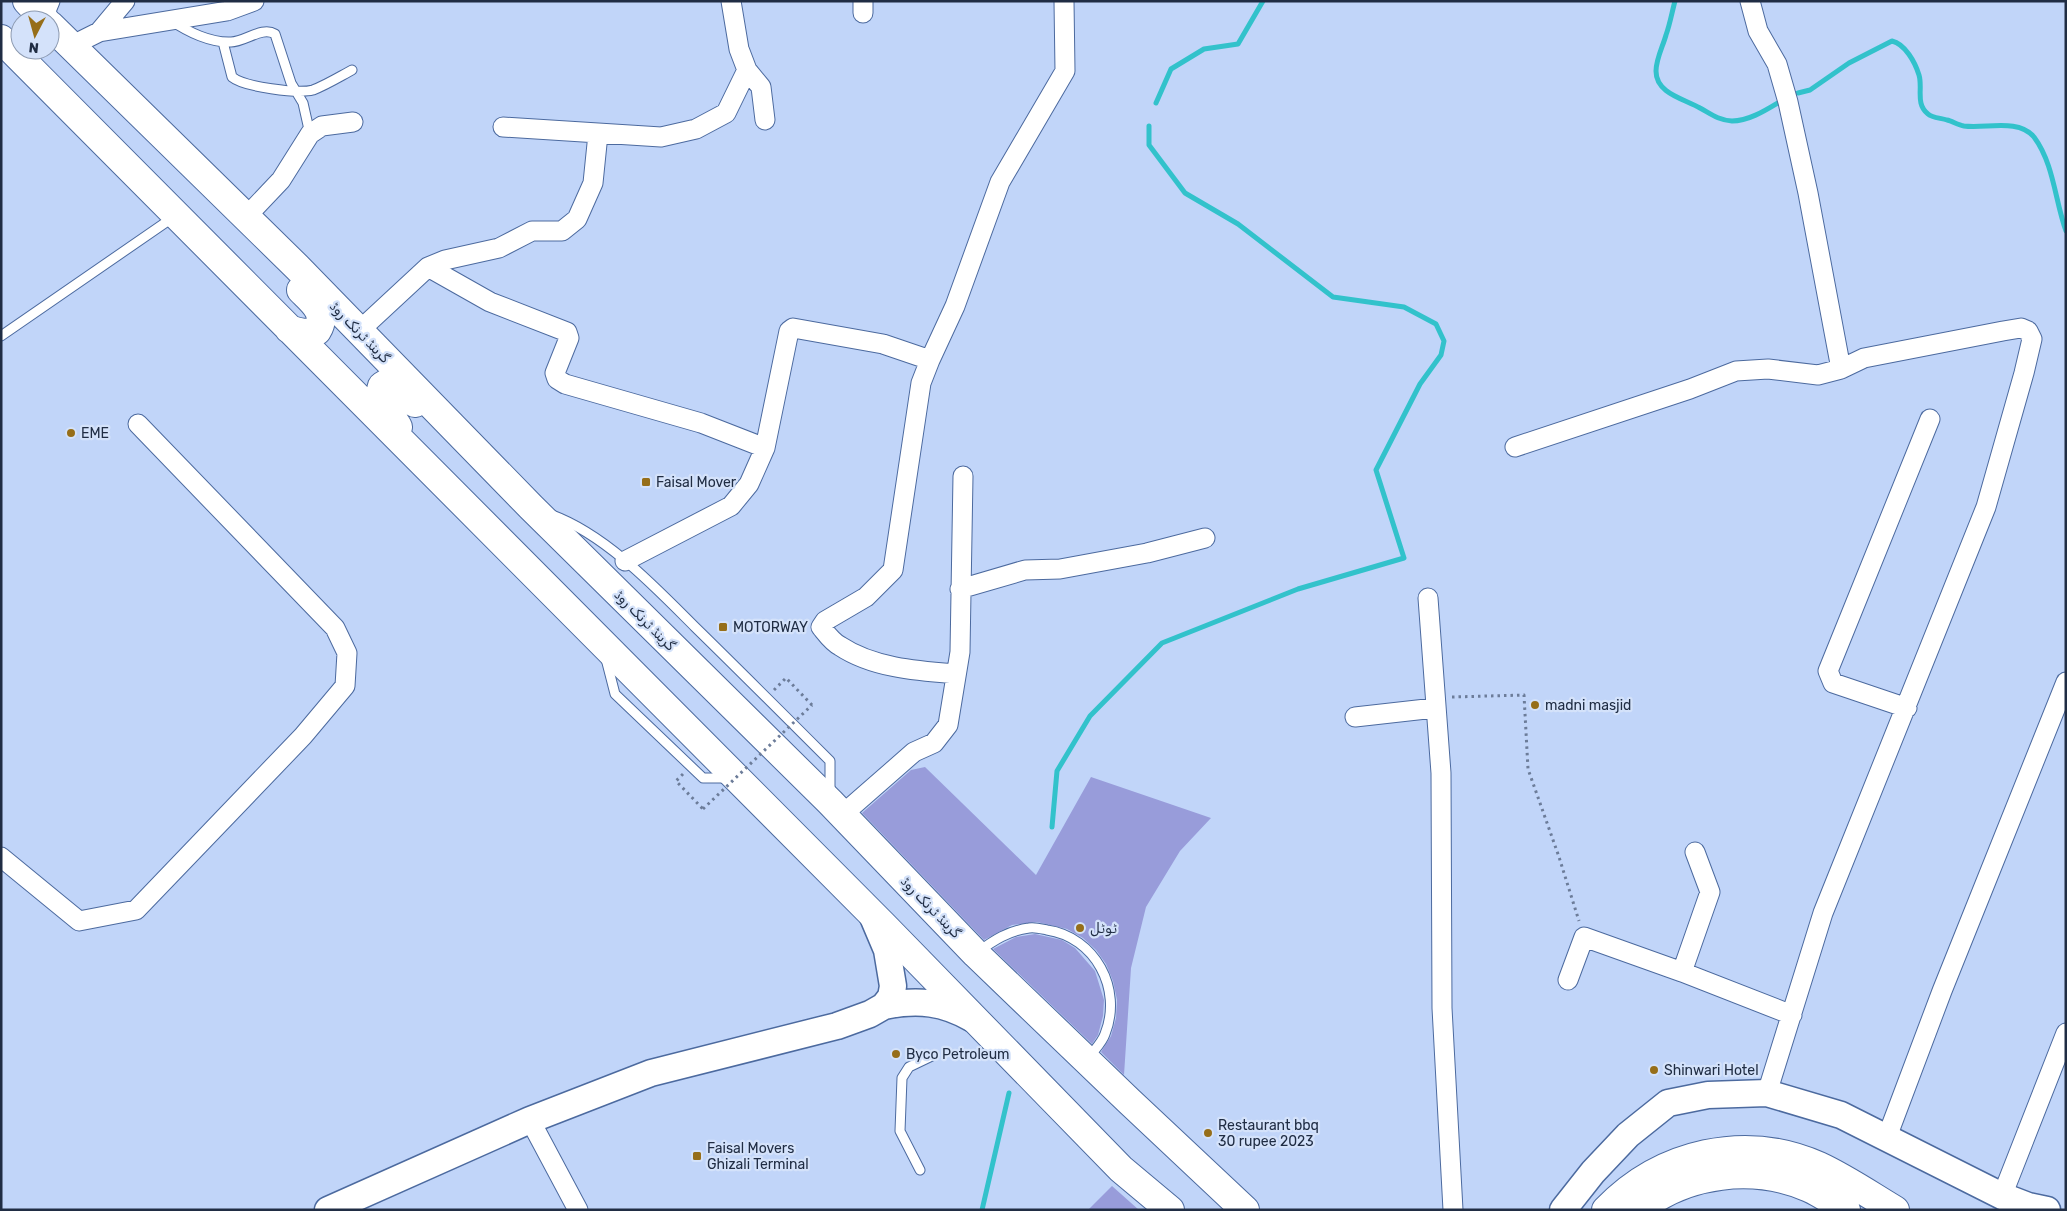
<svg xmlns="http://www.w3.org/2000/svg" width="2067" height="1211" font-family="Rubik,'Noto Naskh Arabic',sans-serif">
	<rect width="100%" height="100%" fill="#c1d5f9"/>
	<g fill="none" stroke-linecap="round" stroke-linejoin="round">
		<path stroke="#32c2cb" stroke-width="5" d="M 1675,1 C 1672,12 1670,24 1666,35 C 1663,46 1656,59 1656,71 C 1656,94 1685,99 1700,108 C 1711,114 1718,120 1732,121 C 1749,121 1766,110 1781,101
			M 1798,93 L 1810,90 L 1849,63 L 1892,41 C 1905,44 1915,62 1919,75 C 1923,88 1915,104 1928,114 C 1932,118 1941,118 1947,120 C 1952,121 1958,125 1964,126 C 1986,129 2018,118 2034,137 C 2054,164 2055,201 2066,231
			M 1156,103 L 1171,69 L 1204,49 L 1238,44 L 1263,1
			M 1052,827 L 1057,771 L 1090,716 L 1162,643 L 1298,589 L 1404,558 L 1376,470 L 1420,384 L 1441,355 L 1444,341 L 1436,324 L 1404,307 L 1333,297 L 1238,224 L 1185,193 L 1149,145 L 1149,126
			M 982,1210 L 1009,1093"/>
	</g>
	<path fill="#989cda" d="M 925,767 L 1036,875 L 1091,777 L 1211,818 L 1180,851 L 1146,907 L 1131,968 L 1124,1075 L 1101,1052 L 1111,1036 L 1116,1018 L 1117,1000 L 1113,981 L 1106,964 L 1096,950 L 1083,938 L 1067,929 L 1037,922 L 1012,925 L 984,940 L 862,813 L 911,770 Z
		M 1035,934 L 1062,940 L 1075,948 L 1095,971 L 1104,1000 L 1103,1016 L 1098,1035 L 1092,1044 L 993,949 L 1016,937 Z
		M 1112,1186 L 1139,1210 L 1088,1210 Z"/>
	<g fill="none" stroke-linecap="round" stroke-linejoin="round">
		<g stroke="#4c6a9f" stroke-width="11">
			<path id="lane" d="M 172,21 C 188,32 211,43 231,42 C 245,42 262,26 275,34 L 291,83 L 303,103 L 310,134
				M 223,42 L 232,77 C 244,87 298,94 313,90 C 326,85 339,77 352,70
				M 1,336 L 175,216
				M 552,515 C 606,535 655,587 695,627 C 740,671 785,716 830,761 L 830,793
				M 606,659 L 615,694 L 703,778 L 727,778
				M 978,952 C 994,940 1008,931 1029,928 C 1035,927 1042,929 1047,930 C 1095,937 1123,989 1105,1034 C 1102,1043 1093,1051 1088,1059
				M 920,1170 L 900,1131 L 902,1078 L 909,1067 L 934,1055"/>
		</g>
		<g stroke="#4c6a9f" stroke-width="21">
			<path id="street" d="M 731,1 L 739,49 L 747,70 L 761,87 L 765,120
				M 1750,1 L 1758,31 L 1777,64 L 1788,102 L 1808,193 L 1841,369 L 1864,358 L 2003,331 L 2021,328 L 2028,331 L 2032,339 L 2024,373 L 1986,507 L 1823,913 L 1767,1093
				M 863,13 L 863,1
				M 43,18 L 50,1
				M 99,32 L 125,1
				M 71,46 L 99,32 L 227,11 L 254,1
				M 503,127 L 661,137 L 696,129 L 726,113 L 747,70
				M 246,217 L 281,180 L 310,134 L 322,126 L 353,122
				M 428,267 L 490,302 L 567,332 L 569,338 L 555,373 L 557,379 L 565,384 L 701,423 L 765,448
				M 359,331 L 428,267 L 445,260 L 499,248 L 532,231 L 562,231 L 577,219 L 593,183 L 598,134
				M 930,360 L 921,383 L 893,570 L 866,597 L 825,621 L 821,627 C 826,633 832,642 840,646 C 873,668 918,671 956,674
				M 1515,447 L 1690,389 L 1736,371 L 1768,369 L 1818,375 L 1841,369
				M 625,561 L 731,506 L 749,484 L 765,448 L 789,331 L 793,328 L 883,344 L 930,360 L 955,306 L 1000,182 L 1065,71 L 1064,1
				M 960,589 L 1025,570 L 1060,569 L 1147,553 L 1205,538
				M 1428,598 L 1441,773 L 1442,1008 L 1453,1210
				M 1907,708 L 1833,683 L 1828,671 L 1930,419
				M 1355,717 L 1435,708
				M 842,815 L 914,752 L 934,743 L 948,725 L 960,652 L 963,476
				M 1,857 L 79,921 L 136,910 L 303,736 L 345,686 L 347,653 L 335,628 L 138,424
				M 1682,972 L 1710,892 L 1695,852
				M 1568,980 L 1584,937 L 1682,972 L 1792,1015
				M 530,1120 L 578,1210
				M 1887,1137 L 1942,991 L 2066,682
				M 2002,1196 L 2066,1033"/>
		</g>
		<g stroke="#4c6a9f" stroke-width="29">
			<path id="secondary" d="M 884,1006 C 918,999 944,1002 973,1019
				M 328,1210 L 530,1120 L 651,1073 L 837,1026 L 870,1014 L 884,1006 L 891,997 L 893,986 L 887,950 L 873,917
				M 1563,1210 L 1593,1172 L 1628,1135 L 1668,1103 L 1708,1095 L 1767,1093 L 1841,1115 L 2002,1196 L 2028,1206 L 2047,1210"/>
		</g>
		<g stroke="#4c6a9f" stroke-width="30">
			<path id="highway" d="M 27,1 L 45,20
				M 50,25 L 297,267 L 531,507 L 830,802 L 976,954 L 1129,1101 L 1245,1210
				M 1,39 L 884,926 L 1121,1169 L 1170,1210
				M 289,329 C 300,333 307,334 317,331 C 328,313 313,302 301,290
				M 398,427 C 391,415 377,399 382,386 L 387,383 L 415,403
				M 1606,1210 C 1661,1153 1745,1133 1819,1166 C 1845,1178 1870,1195 1895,1210
				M 1639,1210 C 1686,1172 1754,1164 1809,1188 C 1822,1194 1834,1202 1846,1210"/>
		</g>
		<path stroke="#6c7c99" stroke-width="3" stroke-dasharray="2.5 4" stroke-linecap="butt" d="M 774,690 L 786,678 L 812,705
			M 1452,697 L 1524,695 L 1528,769 L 1559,857 L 1579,921
			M 683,774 L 676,781 L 703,809"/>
		<use href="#lane" stroke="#fff" stroke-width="9"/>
		<use href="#street" stroke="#fff" stroke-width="19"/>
		<use href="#secondary" stroke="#fff" stroke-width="26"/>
		<use href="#highway" stroke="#fff" stroke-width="28"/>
		<path stroke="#6c7c99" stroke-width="3" stroke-dasharray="2.5 4" stroke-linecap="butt" d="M 703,809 L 812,705"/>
	</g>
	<g fill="#966e19" stroke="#d4e2fa" stroke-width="2">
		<circle cx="71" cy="433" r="5"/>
		<rect x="641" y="477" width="10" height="10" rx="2.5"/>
		<rect x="718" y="622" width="10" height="10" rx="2.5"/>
		<circle cx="1535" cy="705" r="5"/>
		<circle cx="1080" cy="928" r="5"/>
		<circle cx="896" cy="1054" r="5"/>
		<circle cx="1654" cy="1070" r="5"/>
		<circle cx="1208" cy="1133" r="5"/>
		<rect x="692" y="1151" width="10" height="10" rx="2.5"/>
	</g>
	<g text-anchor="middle" stroke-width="4.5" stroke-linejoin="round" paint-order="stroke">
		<g font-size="14" fill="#202d44" stroke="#d4e2fa">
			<text transform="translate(360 332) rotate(46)" y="5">گرینڈ ٹرنک روڈ</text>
			<text transform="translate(645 620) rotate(45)" y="5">گرینڈ ٹرنک روڈ</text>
			<text transform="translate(931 907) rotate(46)" y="5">گرینڈ ٹرنک روڈ</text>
		</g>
		<g font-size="14" fill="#202d44" stroke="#d4e2fa" text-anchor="start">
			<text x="81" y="438">EME</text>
			<text x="656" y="487">Faisal Mover</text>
			<text x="733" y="632">MOTORWAY</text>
			<text x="1545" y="710">madni masjid</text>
			<text x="1090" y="933">ٹوٹل</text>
			<text x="906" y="1059">Byco Petroleum</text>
			<text x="1664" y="1075">Shinwari Hotel</text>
			<text x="1218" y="1130">Restaurant bbq<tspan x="1218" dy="16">30 rupee 2023</tspan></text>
			<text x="707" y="1153">Faisal Movers<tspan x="707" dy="16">Ghizali Terminal</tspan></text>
		</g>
	</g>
	<rect width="2067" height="1211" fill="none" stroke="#202d44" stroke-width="5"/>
	<g transform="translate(35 35) rotate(186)"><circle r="24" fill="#d4e2fa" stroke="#8c9ab1"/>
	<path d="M0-4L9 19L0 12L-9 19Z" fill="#966e19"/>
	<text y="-8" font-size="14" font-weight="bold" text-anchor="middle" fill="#202d44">N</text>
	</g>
</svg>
